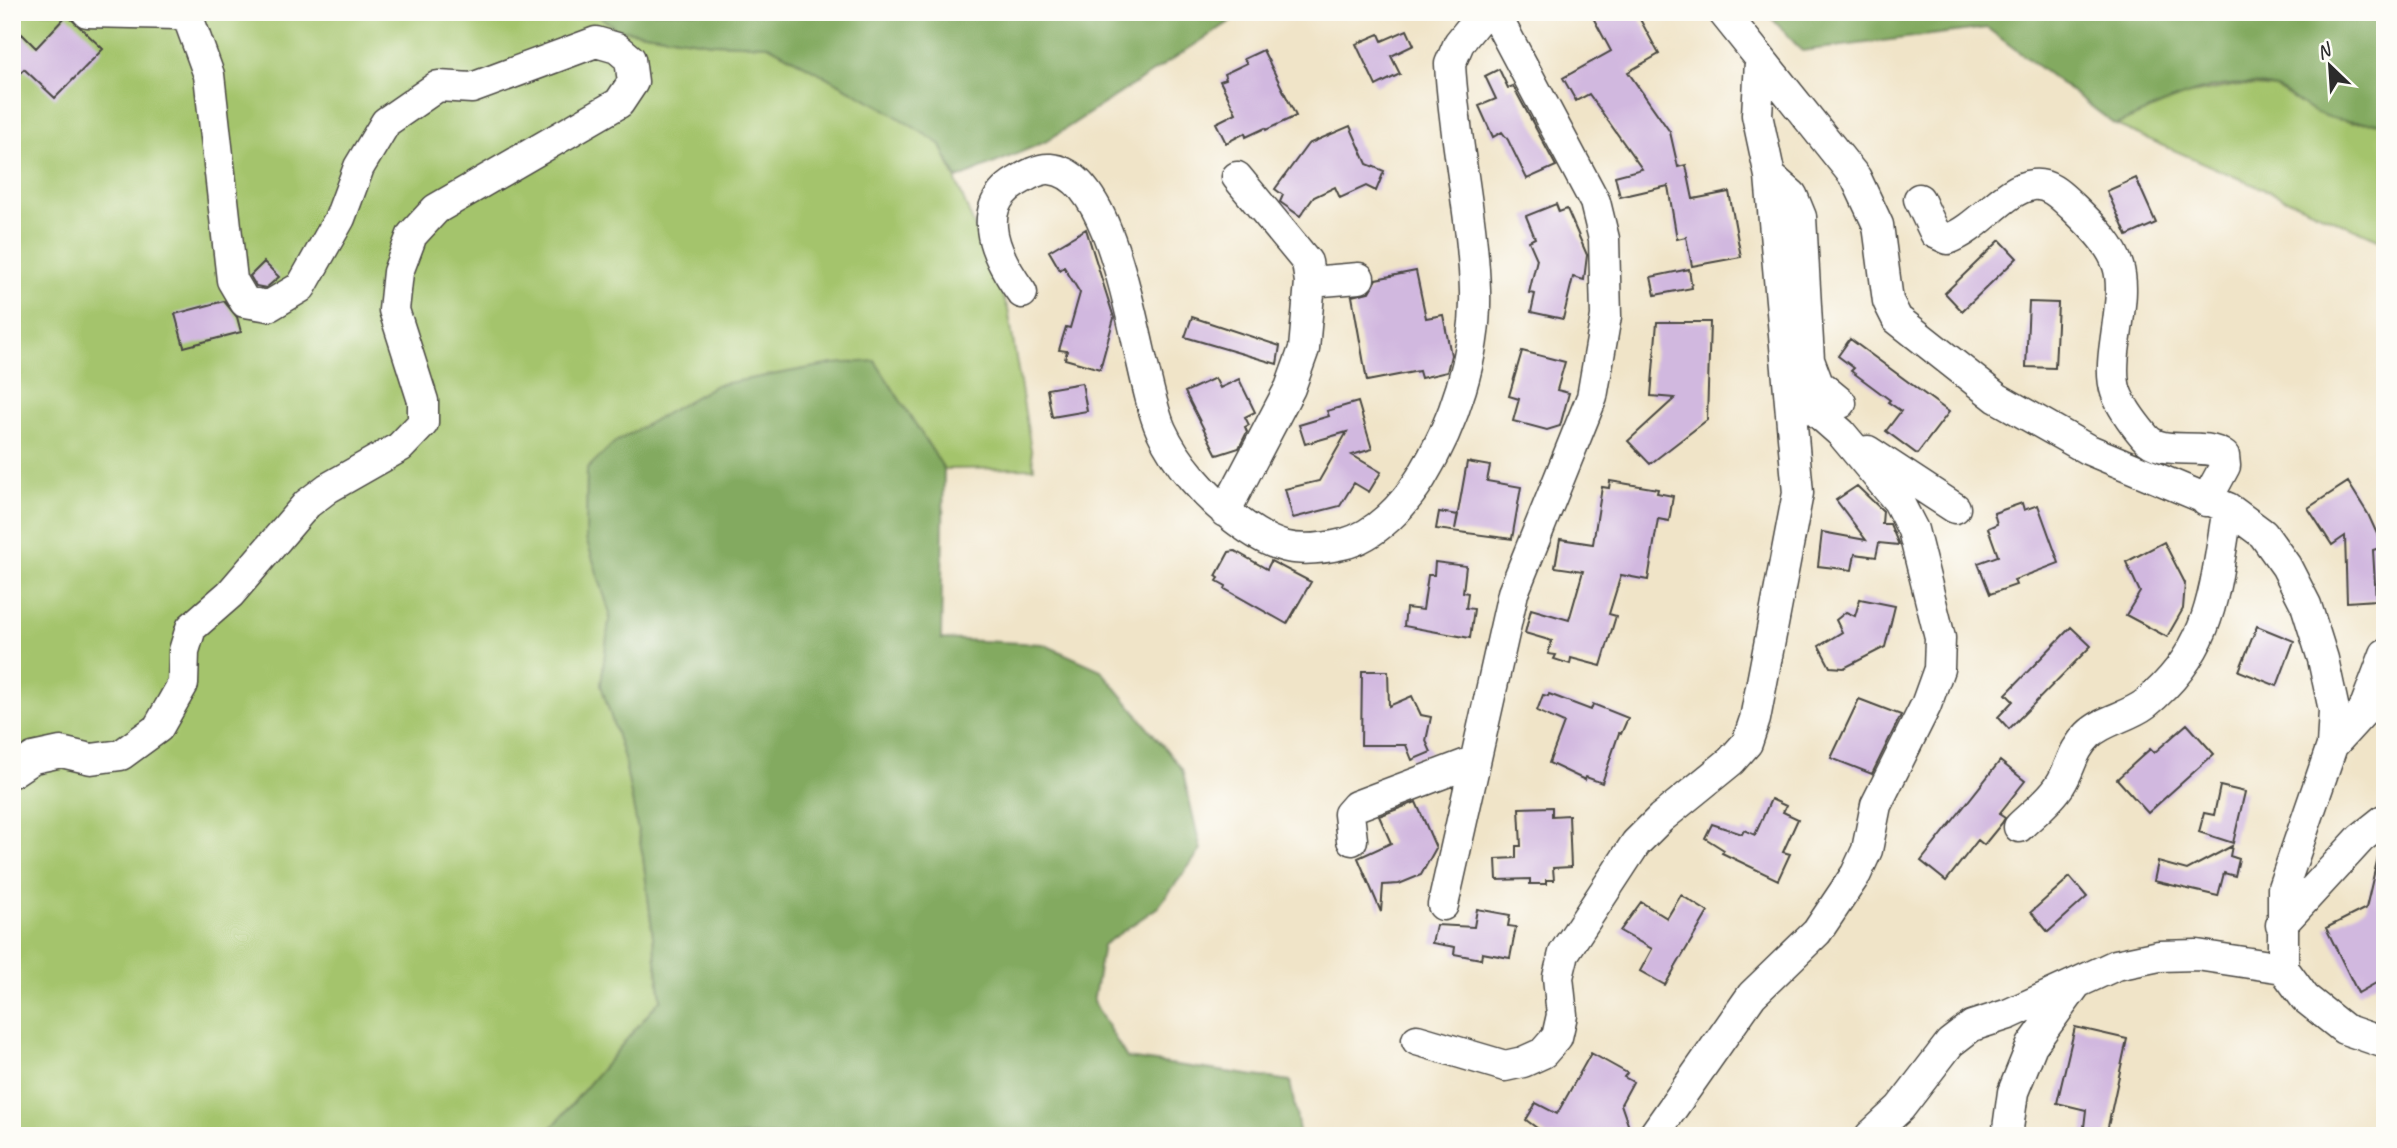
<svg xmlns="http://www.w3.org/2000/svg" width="2397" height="1148" font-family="Caveat,sans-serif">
	<rect width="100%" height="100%" fill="#fdfcf7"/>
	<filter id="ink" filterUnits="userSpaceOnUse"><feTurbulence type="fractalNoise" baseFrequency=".0143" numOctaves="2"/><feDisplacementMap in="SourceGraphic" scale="14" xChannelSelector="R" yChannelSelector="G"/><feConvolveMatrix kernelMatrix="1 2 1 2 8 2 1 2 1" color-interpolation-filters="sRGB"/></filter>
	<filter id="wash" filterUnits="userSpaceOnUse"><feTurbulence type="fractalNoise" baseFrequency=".00686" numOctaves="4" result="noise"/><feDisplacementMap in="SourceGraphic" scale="28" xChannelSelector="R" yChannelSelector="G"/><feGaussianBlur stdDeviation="1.57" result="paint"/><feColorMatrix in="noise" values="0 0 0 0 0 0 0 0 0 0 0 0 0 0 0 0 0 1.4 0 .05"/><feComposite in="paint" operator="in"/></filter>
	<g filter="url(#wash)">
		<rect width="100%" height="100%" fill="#f0e4c8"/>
		<path fill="#a4c46c" stroke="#68784c" stroke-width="2" d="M 12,12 L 594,12 L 617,29 L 712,43 L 768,45 L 880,106 L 941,144 L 1008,309 L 1034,468 L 944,469 L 875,361 L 716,385 L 614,443 L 587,469 L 586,538 L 610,613 L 601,685 L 624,758 L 643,857 L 661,999 L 545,1136 L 12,1136 Z
			M 2239,85 L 2277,88 L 2310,110 L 2352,123 L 2385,122 L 2385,242 L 2116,125 L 2181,96 Z"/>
		<path fill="#83aa60" stroke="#576a46" stroke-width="2" d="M 594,12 L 1245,12 L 1045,142 L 957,179 L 940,144 L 880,106 L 768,45 L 712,43 L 617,29 Z
			M 1766,12 L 2385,12 L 2385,122 C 2359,123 2330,122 2307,108 C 2297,102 2286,91 2275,88 C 2221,73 2164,103 2116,125 L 1987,28 L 1802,51 Z
			M 875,361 L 944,469 L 941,639 L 1043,644 L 1101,670 L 1182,769 L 1201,850 L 1158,907 L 1103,945 L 1093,1002 L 1127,1058 L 1290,1081 L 1300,1136 L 545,1136 L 661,999 L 643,857 L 624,758 L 601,685 L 610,613 L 586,538 L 587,469 L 614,443 L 716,385 L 832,364 Z"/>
		<g id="blocks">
			<path fill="#d1b8df" d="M 1590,12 L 1636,12 L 1659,54 L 1628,72 L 1670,132 L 1678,167 L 1686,165 L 1693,199 L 1729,192 L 1741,257 L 1692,266 L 1686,237 L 1677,239 L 1668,186 L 1620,197 L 1615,176 L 1642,169 L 1589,94 L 1576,101 L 1563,78 L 1611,51 Z
				M 67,15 L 103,49 L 55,98 L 24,69 L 12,81 L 12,44 L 22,34 L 36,48 Z
				M 1407,30 L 1414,45 L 1391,56 L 1400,74 L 1376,86 L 1356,44 L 1379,34 L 1382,41 Z
				M 1263,50 L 1296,116 L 1266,130 L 1265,128 L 1246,137 L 1245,133 L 1226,143 L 1216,123 L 1236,113 L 1220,81 L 1226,79 L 1224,74 L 1247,63 L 1244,59 Z
				M 1499,69 L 1508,88 L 1513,86 L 1556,166 L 1527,179 L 1508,140 L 1502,132 L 1493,137 L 1479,106 L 1496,99 L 1485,76 Z
				M 1350,126 L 1367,164 L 1384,171 L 1376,191 L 1366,186 L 1340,198 L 1335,187 L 1314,197 L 1300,216 L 1280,202 L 1283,195 L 1275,189 L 1308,144 Z
				M 2136,178 L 2156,223 L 2127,236 L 2107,191 Z
				M 1556,204 L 1559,212 L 1567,209 L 1587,255 L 1584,280 L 1573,277 L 1563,319 L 1531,312 L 1535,294 L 1529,293 L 1537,259 L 1529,241 L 1535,238 L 1526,216 Z
				M 1086,229 L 1114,318 L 1100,369 L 1065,359 L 1067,351 L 1059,350 L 1066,327 L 1070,328 L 1080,293 L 1064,267 L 1060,270 L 1049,251 Z
				M 2000,240 L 2017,258 L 1962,311 L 1945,293 Z
				M 264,262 L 279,277 L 266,288 L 256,286 L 250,276 Z
				M 1689,269 L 1692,288 L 1655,295 L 1651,277 Z
				M 1416,271 L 1426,318 L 1443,315 L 1451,355 L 1447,372 L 1421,378 L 1419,371 L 1367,381 L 1352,296 L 1369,292 L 1376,279 Z
				M 224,301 L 237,317 L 241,332 L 184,347 L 175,314 Z
				M 2029,302 L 2058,303 L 2055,368 L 2026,367 Z
				M 1192,317 L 1280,346 L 1277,364 L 1185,337 Z
				M 1657,322 L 1710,322 L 1707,420 L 1650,464 L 1628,441 L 1675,398 L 1651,396 Z
				M 1850,339 L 1949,412 L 1917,454 L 1886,431 L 1901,411 L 1888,402 L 1890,400 L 1851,371 L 1854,368 L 1838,356 Z
				M 1522,351 L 1565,362 L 1557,390 L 1569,393 L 1560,426 L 1547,430 L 1513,421 L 1519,399 L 1509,396 Z
				M 1215,378 L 1220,388 L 1239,379 L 1255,412 L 1245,417 L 1249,425 L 1245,427 L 1247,432 L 1239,448 L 1217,455 L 1185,392 Z
				M 1082,383 L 1087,411 L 1052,417 L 1047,389 Z
				M 1358,402 L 1372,449 L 1352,455 L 1381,472 L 1369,492 L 1354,483 L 1340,506 L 1293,518 L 1285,489 L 1319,481 L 1347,432 L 1305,444 L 1299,425 L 1329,416 L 1327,411 Z
				M 1467,462 L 1490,466 L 1487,481 L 1521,487 L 1512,539 L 1436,529 L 1439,512 L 1458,515 L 1455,529 Z
				M 1610,481 L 1658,489 L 1657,493 L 1673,496 L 1669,521 L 1658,519 L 1648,580 L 1621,575 L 1609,614 L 1616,616 L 1601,666 L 1571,658 L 1570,664 L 1554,659 L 1556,655 L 1548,654 L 1552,641 L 1525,633 L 1531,609 L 1569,620 L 1583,571 L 1555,567 L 1560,539 L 1593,544 L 1602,487 L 1609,488 Z
				M 2348,482 L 2368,514 L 2383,547 L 2373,550 L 2376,600 L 2347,602 L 2345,536 L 2332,545 L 2308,508 Z
				M 1857,486 L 1883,511 L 1882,524 L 1890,524 L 1899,545 L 1879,543 L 1876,557 L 1855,554 L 1852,570 L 1818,566 L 1822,532 L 1866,540 L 1836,500 Z
				M 2022,503 L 2024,510 L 2038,505 L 2059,563 L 2014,580 L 2016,585 L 1990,594 L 1978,563 L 1998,556 L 1988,528 L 1997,524 L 1994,513 Z
				M 2164,542 L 2185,583 L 2183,609 L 2167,637 L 2126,615 L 2140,592 L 2126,562 Z
				M 1235,551 L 1267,569 L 1271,561 L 1311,582 L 1287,624 L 1225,589 L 1226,586 L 1217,581 L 1219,578 L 1216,576 L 1229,552 Z
				M 1435,562 L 1466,566 L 1463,592 L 1468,593 L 1466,608 L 1474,609 L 1470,638 L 1404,626 L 1406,608 L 1423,610 L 1428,575 L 1434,575 Z
				M 1860,599 L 1895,606 L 1885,647 L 1844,668 L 1830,667 L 1819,646 L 1842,632 L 1836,620 L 1846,612 L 1855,616 Z
				M 2257,626 L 2294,641 L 2277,686 L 2239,671 Z
				M 2071,627 L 2091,646 L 2009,729 L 1998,717 L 2013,701 L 2006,694 Z
				M 1362,671 L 1388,671 L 1389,706 L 1412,696 L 1421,715 L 1431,717 L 1426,741 L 1431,752 L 1412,760 L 1406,745 L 1361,745 Z
				M 1549,694 L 1591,710 L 1593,704 L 1628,718 L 1621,734 L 1619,733 L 1602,783 L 1586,777 L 1585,780 L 1549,763 L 1564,723 L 1537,711 L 1543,695 L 1548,696 Z
				M 1859,699 L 1901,715 L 1872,774 L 1831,758 Z
				M 2187,724 L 2214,754 L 2148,813 L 2117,779 L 2150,749 L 2154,753 Z
				M 2000,761 L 2025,781 L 1999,814 L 2005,818 L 2002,823 L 1984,845 L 1978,840 L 1946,881 L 1921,861 Z
				M 2220,786 L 2245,792 L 2233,843 L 2199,832 L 2204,813 L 2214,815 Z
				M 1771,799 L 1786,806 L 1783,812 L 1798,819 L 1783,852 L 1790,854 L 1778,880 L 1722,853 L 1724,850 L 1705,838 L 1712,824 L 1742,834 L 1744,830 L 1755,835 Z
				M 1416,802 L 1436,848 L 1421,875 L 1399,884 L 1383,885 L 1381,912 L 1358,858 L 1391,843 L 1379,816 Z
				M 1552,807 L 1552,816 L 1569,815 L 1571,867 L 1553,868 L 1554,880 L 1546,880 L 1546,884 L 1530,884 L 1530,879 L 1497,880 L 1496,859 L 1516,858 L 1516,846 L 1521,846 L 1519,808 Z
				M 2232,846 L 2230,856 L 2239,859 L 2235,876 L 2224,873 L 2218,896 L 2154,881 L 2158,862 L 2187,870 Z
				M 2378,857 L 2385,857 L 2385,978 L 2358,993 L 2326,928 L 2366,908 Z
				M 2070,877 L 2087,897 L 2048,932 L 2031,912 Z
				M 1681,895 L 1708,912 L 1665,985 L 1640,971 L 1652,949 L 1620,931 L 1641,902 L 1667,918 Z
				M 1477,909 L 1510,915 L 1508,926 L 1516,927 L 1510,958 L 1482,953 L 1481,959 L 1454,954 L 1455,947 L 1432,943 L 1436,925 L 1474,927 Z
				M 2075,1027 L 2127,1039 L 2106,1136 L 2083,1136 L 2086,1110 L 2057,1103 Z
				M 1591,1053 L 1627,1073 L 1624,1077 L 1633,1082 L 1621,1104 L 1632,1136 L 1548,1136 L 1526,1120 L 1536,1103 L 1557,1114 Z"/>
		</g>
	</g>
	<g filter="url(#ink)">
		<use href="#blocks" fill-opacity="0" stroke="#494743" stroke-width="2"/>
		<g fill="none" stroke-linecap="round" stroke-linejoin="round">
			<g stroke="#494743" stroke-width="33">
				<path id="minor" d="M 1723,12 L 1856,178 L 1878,225 L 1888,301 L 1897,319 L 1997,398 L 2087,449 L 2228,508 L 2263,534 L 2286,566 L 2306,605 L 2323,659 L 2334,710 L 2332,746 L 2283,888 L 2283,968 L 2305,998 L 2344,1029 L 2385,1043
					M 1770,176 L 1792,195 L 1801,217 L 1809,360 L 1818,384 L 1841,403
					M 1919,199 L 1935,233 L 1948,239 C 1978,229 2005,188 2033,185 C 2050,183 2062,197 2073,207 C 2129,261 2125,271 2115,344 C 2113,359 2111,377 2116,392 C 2121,406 2135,425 2145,437 C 2162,458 2203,440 2224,456 L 2225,466 L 2206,501
					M 1310,282 L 1359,278
					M 1022,293 C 998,260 971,210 1016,182 C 1026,176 1039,168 1050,169 C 1121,174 1136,375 1161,430 C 1176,463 1206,497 1235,519 C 1273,548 1295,555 1343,544 C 1376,536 1404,505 1421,478 C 1454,424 1477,355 1475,291 C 1473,216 1454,140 1450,64 L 1459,43 L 1484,12
					M 1868,451 L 1955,508
					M 1225,512 L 1290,388 L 1304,349 L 1310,282 L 1307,262 L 1237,177
					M 2332,746 L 2363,712 L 2385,654
					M 12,772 L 33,758 L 61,752 L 91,759 L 121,755 L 158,728 L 183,684 L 184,651 L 191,628 L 230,594 L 307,504 L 328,488 L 400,447 L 423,423 L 423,401 L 394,310 L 398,272 L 412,235 L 436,209 L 619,103 L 633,82 L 630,59 L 617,48 L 596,42 L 472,88 L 438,86 L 386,122 L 359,167 L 340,218 L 301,287 L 269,306 L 245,302 L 232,280 L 209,75 L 189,20 L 178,14 L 87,12
					M 2019,827 C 2031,815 2050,801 2060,785 C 2072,766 2071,752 2088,735 C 2103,720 2128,717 2145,704 C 2214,648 2214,589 2228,508
					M 1352,840 L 1349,814 L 1356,806 L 1475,761
					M 1443,905 L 1513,593 L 1592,397 L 1606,316 L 1604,239 L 1595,202 L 1494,12
					M 2281,925 L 2361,838 L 2385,819
					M 1417,1040 L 1505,1066 L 1523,1062 L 1543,1053 L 1557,1037 L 1562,1015 L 1558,977 L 1564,953 L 1636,843 L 1661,818 L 1731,761 L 1747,743 L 1755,719 L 1798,493 L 1770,176 L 1757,115 L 1760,61
					M 1653,1136 L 1752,995 L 1817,932 L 1856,874 L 1867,850 L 1876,805 L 1926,705 L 1939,669 L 1940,638 L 1913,530 L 1898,501 L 1841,433 L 1791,389
					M 1870,1136 L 1900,1108 L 1950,1043 L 1972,1026 L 2009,1014 L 2116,965 L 2159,956 L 2197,955 L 2283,968
					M 2007,1136 L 2013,1092 L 2032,1045 L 2077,983"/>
			</g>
			<use href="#minor" stroke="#fff" stroke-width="30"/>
		</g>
	</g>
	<rect width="2397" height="1148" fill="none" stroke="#fdfcf7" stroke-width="42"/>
	<g transform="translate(2330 66) rotate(335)" stroke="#fdfcf7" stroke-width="5" paint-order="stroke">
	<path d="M0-5L12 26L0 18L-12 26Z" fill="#2b2b2b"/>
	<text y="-10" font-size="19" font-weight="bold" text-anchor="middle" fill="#2b2b2b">N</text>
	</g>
</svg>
